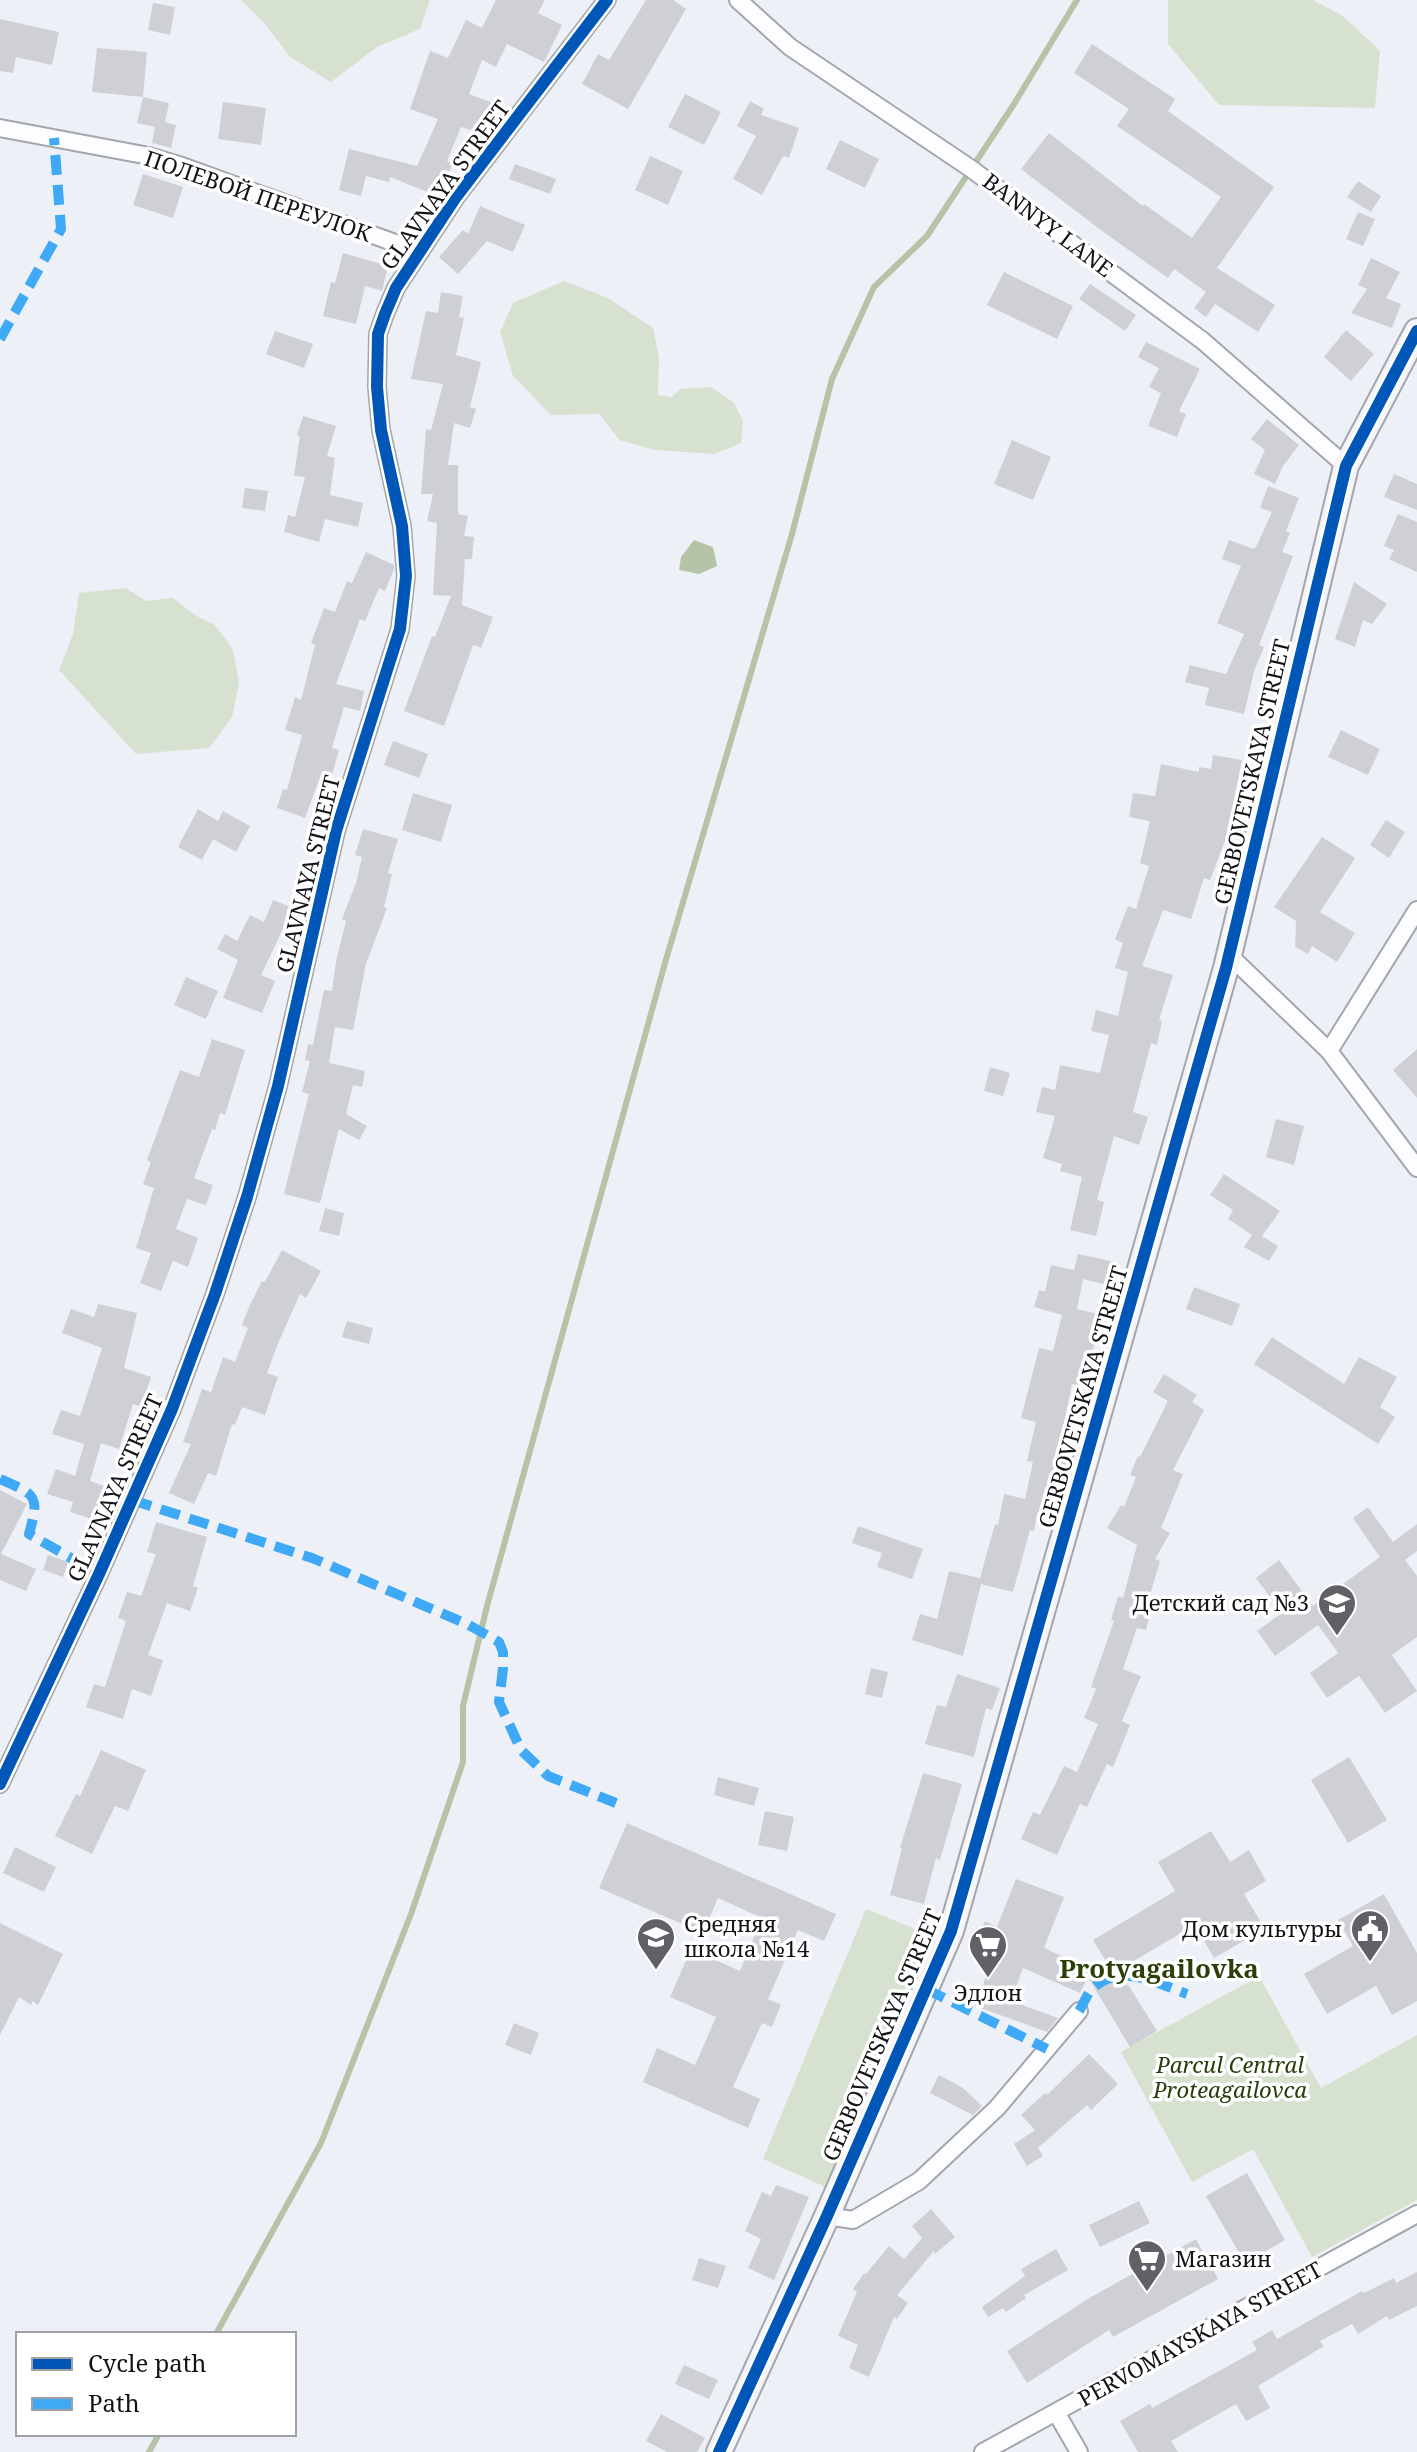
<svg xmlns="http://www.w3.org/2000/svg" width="1417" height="2452" font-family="'Noto Serif',serif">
	<rect width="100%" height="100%" fill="#eef0f8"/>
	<path fill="#d6e2cf" d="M 241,0 L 430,0 L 420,29 L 377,47 L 331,82 L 290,57 L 266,25 Z
		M 1168,0 L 1313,0 L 1343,16 L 1380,51 L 1375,108 L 1219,105 L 1168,44 Z
		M 564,281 L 608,298 L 653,328 L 659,358 L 658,395 L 672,397 L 680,389 L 711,387 L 734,403 L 743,421 L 741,443 L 714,454 L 655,450 L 619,440 L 600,414 L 551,415 L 513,376 L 500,332 L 513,303 Z
		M 126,588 L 146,601 L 173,598 L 195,615 L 215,625 L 233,650 L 239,683 L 232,717 L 209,748 L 136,754 L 59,670 L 73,634 L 79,593 Z
		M 866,1909 L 923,1932 L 935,1934 L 830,2189 L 763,2159 Z
		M 1259,1976 L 1321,2088 L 1417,2035 L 1417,2200 L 1312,2257 L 1253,2149 L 1192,2182 L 1121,2052 Z"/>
	<path fill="#b5c4a7" d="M 694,540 L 713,547 L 717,566 L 699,574 L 679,570 L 681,557 Z"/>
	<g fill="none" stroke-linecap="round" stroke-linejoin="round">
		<path stroke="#b5c4a7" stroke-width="6" d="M 216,2334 L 321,2143 L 411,1914 L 463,1762 L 463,1706 L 487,1606 L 665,963 L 792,534 L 832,379 L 874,287 L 927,236 L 1014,104 L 1077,0
			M 149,2452 L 159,2434"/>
	</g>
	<path fill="#cfd0d6" d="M 496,0 L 545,0 L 538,13 L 562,25 L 544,62 L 507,44 L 496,67 L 482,60 L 469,94 L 496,104 L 485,135 L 461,127 L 447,161 L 453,163 L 440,197 L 390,177 L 389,182 L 366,176 L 361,196 L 339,190 L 349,149 L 417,166 L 438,119 L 410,109 L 430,51 L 448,58 L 466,20 L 482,28 Z
		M 646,0 L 673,0 L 686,9 L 628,109 L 582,84 L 598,54 L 609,60 Z
		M 153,3 L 175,7 L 170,35 L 148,30 Z
		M 0,19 L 59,32 L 52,65 L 16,57 L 13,73 L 0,71 Z
		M 1092,44 L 1175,99 L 1168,111 L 1274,187 L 1217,268 L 1275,305 L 1258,332 L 1215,304 L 1206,317 L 1194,308 L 1206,292 L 1174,269 L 1168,278 L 1098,228 L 1021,169 L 1049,133 L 1143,206 L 1144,204 L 1192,238 L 1221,197 L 1117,126 L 1129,109 L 1074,73 Z
		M 97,48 L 147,52 L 143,97 L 92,92 Z
		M 685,94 L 721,112 L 704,145 L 668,127 Z
		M 143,97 L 169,103 L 165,122 L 176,125 L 171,148 L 152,143 L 155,127 L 137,123 Z
		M 750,101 L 764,109 L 761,115 L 799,128 L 789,158 L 783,156 L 762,195 L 733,179 L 756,136 L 737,126 Z
		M 223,102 L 266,108 L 261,145 L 218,139 Z
		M 840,140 L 879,159 L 865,188 L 826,169 Z
		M 650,156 L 683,171 L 668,205 L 635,190 Z
		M 515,164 L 556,179 L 550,194 L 509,179 Z
		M 143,174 L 183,187 L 173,218 L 133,205 Z
		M 1358,181 L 1381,196 L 1371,212 L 1347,197 Z
		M 480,206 L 525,225 L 513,252 L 487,241 L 458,274 L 439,257 L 463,230 L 468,234 Z
		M 1358,212 L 1375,219 L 1363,246 L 1346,239 Z
		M 343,253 L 388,266 L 382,291 L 365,286 L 356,324 L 323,316 L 331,282 L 335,283 Z
		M 1371,258 L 1400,272 L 1386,298 L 1401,304 L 1392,328 L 1351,313 L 1367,289 L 1358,285 Z
		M 1004,272 L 1073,306 L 1057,339 L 987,305 Z
		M 1090,284 L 1136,315 L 1125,331 L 1079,299 Z
		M 441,292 L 463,296 L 459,317 L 464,318 L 456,355 L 481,362 L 470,407 L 476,409 L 470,428 L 454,423 L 448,465 L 458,465 L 458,514 L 468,516 L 464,536 L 474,537 L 472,559 L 465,559 L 462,605 L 493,617 L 481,648 L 473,645 L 444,726 L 404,711 L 432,636 L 435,637 L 451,596 L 433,595 L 437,523 L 427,521 L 433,494 L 421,494 L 426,429 L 431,430 L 443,384 L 411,379 L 426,311 L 438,313 Z
		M 1346,330 L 1374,354 L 1351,381 L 1324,357 Z
		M 275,331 L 313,344 L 304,368 L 266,354 Z
		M 1146,342 L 1200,369 L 1179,411 L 1186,414 L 1177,437 L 1148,426 L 1161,393 L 1149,387 L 1159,368 L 1138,357 Z
		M 303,416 L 336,426 L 327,456 L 335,458 L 330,495 L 363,503 L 358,527 L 325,519 L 319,542 L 284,532 L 288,515 L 295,517 L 305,477 L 294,476 L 300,436 L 297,435 Z
		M 1267,419 L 1299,445 L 1283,466 L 1275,484 L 1254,474 L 1265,450 L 1251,439 Z
		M 1012,440 L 1051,457 L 1033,500 L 994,484 Z
		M 1394,474 L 1417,484 L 1417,510 L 1384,497 Z
		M 1268,486 L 1299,498 L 1286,531 L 1290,533 L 1282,552 L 1293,556 L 1259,645 L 1264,647 L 1254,671 L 1244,714 L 1205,705 L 1209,688 L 1185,682 L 1190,665 L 1226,674 L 1244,634 L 1217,623 L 1241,566 L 1222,559 L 1229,540 L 1254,549 L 1258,543 L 1272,512 L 1260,508 Z
		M 245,488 L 268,491 L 265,511 L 242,508 Z
		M 1398,514 L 1417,522 L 1417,572 L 1389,559 L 1394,550 L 1384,546 Z
		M 366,552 L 394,565 L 394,569 L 385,591 L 379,588 L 365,621 L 360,619 L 336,684 L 364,691 L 360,711 L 344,707 L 332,748 L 339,750 L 332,775 L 322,772 L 305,818 L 277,808 L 283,789 L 287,790 L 302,735 L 285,730 L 295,697 L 301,700 L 315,645 L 311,643 L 324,608 L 335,612 L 347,581 L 352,583 Z
		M 1354,582 L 1387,604 L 1372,624 L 1363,620 L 1355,647 L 1335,639 Z
		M 1341,730 L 1380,749 L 1368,775 L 1328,757 Z
		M 393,741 L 428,754 L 419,778 L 384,765 Z
		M 1213,755 L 1242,760 L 1226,838 L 1210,880 L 1204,878 L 1191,919 L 1163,910 L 1142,966 L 1173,975 L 1159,1020 L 1162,1021 L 1157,1045 L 1151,1043 L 1133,1112 L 1148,1117 L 1139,1145 L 1114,1136 L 1097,1200 L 1104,1202 L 1096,1236 L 1070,1230 L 1082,1177 L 1060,1171 L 1062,1164 L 1043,1158 L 1055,1116 L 1036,1112 L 1042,1087 L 1055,1090 L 1060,1065 L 1100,1073 L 1109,1035 L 1091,1031 L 1096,1010 L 1118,1016 L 1128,972 L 1115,968 L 1123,943 L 1115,939 L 1128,906 L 1136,909 L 1149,866 L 1140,863 L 1150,821 L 1129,817 L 1133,793 L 1155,796 L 1161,764 L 1199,772 L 1199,767 L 1211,769 Z
		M 413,793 L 452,805 L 441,842 L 402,830 Z
		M 198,809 L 218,821 L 223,811 L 250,826 L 236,852 L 213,839 L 202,860 L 178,847 Z
		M 1386,820 L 1405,832 L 1389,858 L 1370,845 Z
		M 363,829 L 398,839 L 388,873 L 392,874 L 384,907 L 387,908 L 366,964 L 353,1030 L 335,1027 L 329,1063 L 365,1071 L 362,1087 L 353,1085 L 346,1114 L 367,1126 L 359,1140 L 339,1129 L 320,1203 L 284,1194 L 309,1094 L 302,1092 L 310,1061 L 305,1060 L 308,1044 L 313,1045 L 324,990 L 332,991 L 336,961 L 346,921 L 342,919 L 356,883 L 362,857 L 355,855 Z
		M 1322,837 L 1355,858 L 1320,912 L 1355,933 L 1337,962 L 1312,946 L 1308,954 L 1295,947 L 1296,921 L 1274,907 Z
		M 273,900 L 293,908 L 261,975 L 275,981 L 262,1013 L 223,998 L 238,960 L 217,949 L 225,934 L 237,941 L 250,915 L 264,922 Z
		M 186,977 L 218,991 L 206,1019 L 174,1005 Z
		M 212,1039 L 245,1050 L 225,1115 L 220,1113 L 215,1130 L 212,1129 L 194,1178 L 213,1185 L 206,1205 L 187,1199 L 176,1229 L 198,1238 L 188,1267 L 173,1261 L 161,1291 L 140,1283 L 151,1253 L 136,1248 L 154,1188 L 143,1184 L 151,1162 L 147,1160 L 180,1070 L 199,1077 Z
		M 1417,1049 L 1417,1098 L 1393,1070 Z
		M 990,1067 L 1010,1073 L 1003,1096 L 984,1091 Z
		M 1276,1119 L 1304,1126 L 1294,1165 L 1266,1157 Z
		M 1224,1174 L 1280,1211 L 1262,1236 L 1278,1246 L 1269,1261 L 1244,1247 L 1252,1235 L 1228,1219 L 1233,1210 L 1210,1195 Z
		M 325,1208 L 344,1213 L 339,1236 L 319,1231 Z
		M 282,1250 L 321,1271 L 306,1298 L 300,1294 L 279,1341 L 267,1373 L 278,1377 L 265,1415 L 242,1407 L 235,1425 L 232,1424 L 216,1476 L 208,1473 L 194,1504 L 169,1493 L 191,1444 L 183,1442 L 202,1389 L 211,1392 L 223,1357 L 235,1362 L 248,1328 L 242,1325 L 249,1307 L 262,1281 L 265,1282 Z
		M 1078,1254 L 1120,1263 L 1115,1287 L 1083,1279 L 1077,1309 L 1102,1315 L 1083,1387 L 1072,1384 L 1061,1437 L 1072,1440 L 1065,1470 L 1063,1470 L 1053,1518 L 1037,1515 L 1034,1531 L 1030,1530 L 1013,1592 L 981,1584 L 963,1656 L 912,1640 L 920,1614 L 937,1619 L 949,1571 L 980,1578 L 995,1524 L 998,1525 L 1004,1494 L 1025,1499 L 1033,1462 L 1027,1461 L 1036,1422 L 1021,1418 L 1039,1348 L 1053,1351 L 1062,1315 L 1034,1307 L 1039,1290 L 1045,1292 L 1051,1265 L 1074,1270 Z
		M 1194,1287 L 1240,1304 L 1232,1326 L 1186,1309 Z
		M 98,1304 L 137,1313 L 124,1368 L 151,1377 L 141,1407 L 133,1404 L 119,1449 L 101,1443 L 90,1481 L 107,1487 L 95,1520 L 70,1512 L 73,1502 L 47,1494 L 56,1469 L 75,1476 L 84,1444 L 52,1434 L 61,1410 L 80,1416 L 102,1348 L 62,1333 L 71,1309 L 94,1317 Z
		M 347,1321 L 373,1328 L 369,1344 L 342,1337 Z
		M 1272,1337 L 1344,1384 L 1359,1357 L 1397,1377 L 1380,1407 L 1395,1417 L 1378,1444 L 1254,1364 Z
		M 1164,1374 L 1197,1395 L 1192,1402 L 1204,1410 L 1173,1470 L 1183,1474 L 1161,1528 L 1170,1533 L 1155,1559 L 1160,1561 L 1147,1605 L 1152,1606 L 1146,1630 L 1137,1628 L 1123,1669 L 1141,1676 L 1122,1721 L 1130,1725 L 1113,1767 L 1107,1764 L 1087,1807 L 1080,1804 L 1057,1855 L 1021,1839 L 1033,1812 L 1040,1815 L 1064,1766 L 1077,1772 L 1098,1724 L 1084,1718 L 1096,1689 L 1091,1687 L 1114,1621 L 1111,1620 L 1118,1596 L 1123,1598 L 1137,1545 L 1107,1528 L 1121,1505 L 1124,1507 L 1136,1477 L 1130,1475 L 1138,1456 L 1140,1457 L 1168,1401 L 1153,1392 Z
		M 0,1490 L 27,1504 L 1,1554 L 36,1569 L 26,1591 L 0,1580 Z
		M 1368,1507 L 1393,1542 L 1417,1524 L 1417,1551 L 1405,1560 L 1417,1576 L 1417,1637 L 1392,1655 L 1417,1691 L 1385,1713 L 1359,1676 L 1327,1698 L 1310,1673 L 1338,1653 L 1318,1625 L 1275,1656 L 1257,1631 L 1282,1613 L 1256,1578 L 1279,1560 L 1313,1606 L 1380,1557 L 1353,1518 Z
		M 156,1522 L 207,1537 L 193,1586 L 198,1588 L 190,1611 L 167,1603 L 148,1655 L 163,1660 L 151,1696 L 132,1689 L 123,1719 L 86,1707 L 94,1684 L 105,1687 L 126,1621 L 118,1618 L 127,1592 L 141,1596 L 156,1554 L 147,1552 Z
		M 858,1526 L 923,1549 L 912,1579 L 877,1567 L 882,1553 L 852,1543 Z
		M 48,1555 L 68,1562 L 63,1577 L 43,1570 Z
		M 871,1668 L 888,1672 L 882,1698 L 865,1694 Z
		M 957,1674 L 1000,1688 L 992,1710 L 986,1708 L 974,1757 L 925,1744 L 937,1705 L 946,1707 Z
		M 101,1750 L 146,1770 L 128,1811 L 115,1806 L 92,1854 L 55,1836 L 76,1794 L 80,1796 Z
		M 1349,1757 L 1387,1820 L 1348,1843 L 1311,1780 Z
		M 923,1773 L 962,1784 L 940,1860 L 936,1858 L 924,1904 L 890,1895 L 902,1848 L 900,1848 Z
		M 718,1777 L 759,1788 L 754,1806 L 714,1795 Z
		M 765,1811 L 794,1817 L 787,1851 L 758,1845 Z
		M 627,1823 L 836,1914 L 824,1941 L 798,1930 L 768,1999 L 781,2005 L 772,2027 L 762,2023 L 733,2087 L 760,2099 L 748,2128 L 643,2082 L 657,2048 L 695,2065 L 716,2017 L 670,1997 L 691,1949 L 740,1971 L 762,1918 L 718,1898 L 703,1933 L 599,1888 Z
		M 1211,1831 L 1230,1862 L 1249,1850 L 1266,1881 L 1244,1894 L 1265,1929 L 1214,1958 L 1195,1925 L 1113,1973 L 1093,1940 L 1175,1891 L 1158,1862 Z
		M 15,1847 L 56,1867 L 44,1892 L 3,1873 Z
		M 1016,1879 L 1064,1897 L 1044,1948 L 1129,1986 L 1157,2031 L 1130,2047 L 1088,1977 L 1080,1993 L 1023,1968 L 1011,2001 L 1058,2018 L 1047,2032 L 975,2006 L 994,1955 L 975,1946 L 985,1921 L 997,1927 Z
		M 1384,1894 L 1417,1953 L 1417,2001 L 1392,2015 L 1376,1986 L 1327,2014 L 1304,1974 L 1353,1946 L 1338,1920 Z
		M 0,1923 L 63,1954 L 38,2005 L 33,2001 L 31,2005 L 19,1997 L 0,2035 Z
		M 514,2023 L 539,2033 L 531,2055 L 505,2045 Z
		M 1089,2054 L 1118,2084 L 1091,2110 L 1087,2105 L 1038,2148 L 1043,2156 L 1027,2166 L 1014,2144 L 1035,2130 L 1021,2115 L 1045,2093 L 1047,2095 Z
		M 939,2075 L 963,2088 L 982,2106 L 973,2115 L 930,2093 Z
		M 1247,2173 L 1285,2240 L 1245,2263 L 1206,2196 Z
		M 776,2185 L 809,2197 L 774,2280 L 748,2268 L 761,2239 L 745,2231 L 762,2192 L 771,2196 Z
		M 1139,2201 L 1150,2223 L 1100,2247 L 1089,2225 Z
		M 931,2209 L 955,2237 L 935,2254 L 934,2251 L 897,2295 L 908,2303 L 897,2319 L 894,2317 L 869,2377 L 849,2368 L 858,2345 L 838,2336 L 857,2292 L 853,2289 L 864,2273 L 866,2274 L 889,2246 L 904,2259 L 922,2238 L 912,2226 Z
		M 1196,2239 L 1218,2279 L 1113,2337 L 1109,2330 L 1027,2383 L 1007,2351 L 1091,2297 Z
		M 1056,2249 L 1068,2270 L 1024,2295 L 1026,2298 L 1006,2312 L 1003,2308 L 988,2317 L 982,2307 L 1025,2276 L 1021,2269 Z
		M 699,2258 L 726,2266 L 718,2288 L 692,2280 Z
		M 1417,2272 L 1417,2306 L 1389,2320 L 1387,2316 L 1358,2334 L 1352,2324 L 1320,2341 L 1324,2346 L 1258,2386 L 1270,2408 L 1246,2421 L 1236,2404 L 1171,2441 L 1178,2452 L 1138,2452 L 1120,2421 L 1150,2404 L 1152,2408 L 1257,2350 L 1252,2342 L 1272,2330 L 1277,2339 L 1362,2291 L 1364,2293 L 1394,2278 L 1396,2283 Z
		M 684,2365 L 718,2380 L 709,2399 L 675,2384 Z
		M 661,2414 L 705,2438 L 697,2452 L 667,2452 L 646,2441 Z"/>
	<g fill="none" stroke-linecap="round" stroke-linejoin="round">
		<g stroke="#a5a6ac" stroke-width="20">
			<path id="street" d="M 738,0 L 790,47 L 970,168 L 1203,341 L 1346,466
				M 0,128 L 149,156 L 179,165 L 420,252
				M 1417,910 L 1329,1051 L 1417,1168
				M 1229,955 L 1329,1051
				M 0,1784 L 99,1574 L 172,1409 L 215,1294 L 247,1197 L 278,1086 L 336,831 L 400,629 L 406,576 L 402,526 L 381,430 L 377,387 L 378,334 L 385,314 L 396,288 L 456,197 L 607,0
				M 827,2216 L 853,2220 L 919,2181 L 997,2108 L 1079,2011
				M 1056,2412 L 1079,2452
				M 983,2452 L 1417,2214"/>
		</g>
		<g stroke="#a5a6ac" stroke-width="28">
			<path id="secondary" d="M 719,2452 L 827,2216 L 951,1931 L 1226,968 L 1346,466 L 1417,331"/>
		</g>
		<use href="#street" stroke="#fcfdfe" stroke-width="16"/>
		<use href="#secondary" stroke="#f3f3f9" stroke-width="24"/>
		<path stroke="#3fa9f5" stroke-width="10" stroke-dasharray="20 10" stroke-linecap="butt" d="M 0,339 L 61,229 L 54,138
			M 0,1479 C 36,1495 40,1494 29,1534 L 99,1574
			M 132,1500 L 312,1558 L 467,1624 L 499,1642 L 503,1652 L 503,1668 L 499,1702 L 521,1750 L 548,1776 L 616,1803
			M 926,1989 L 1047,2049
			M 1079,2011 C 1083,2005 1087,1994 1092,1989 C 1121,1962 1156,1983 1187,1994"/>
		<g stroke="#fff" stroke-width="17">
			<path id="cycleway" d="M 0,1784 L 99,1574 L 172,1409 L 215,1294 L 247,1197 L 278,1086 L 336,831 L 400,629 L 406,576 L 402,526 L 381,430 L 377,387 L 378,334 L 385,314 L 396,288 L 456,197 L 607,0
				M 719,2452 L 827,2216 L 951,1931 L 1226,968 L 1346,466 L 1417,331"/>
		</g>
		<use href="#cycleway" stroke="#0057b8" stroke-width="12"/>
	</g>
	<defs>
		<g id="school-pin" transform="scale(2)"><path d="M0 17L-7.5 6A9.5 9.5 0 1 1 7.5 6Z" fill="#606066" stroke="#fff"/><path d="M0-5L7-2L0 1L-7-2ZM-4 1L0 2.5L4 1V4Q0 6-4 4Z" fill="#fff"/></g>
		<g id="civic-pin" transform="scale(2)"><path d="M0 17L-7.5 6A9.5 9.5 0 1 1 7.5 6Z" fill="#606066" stroke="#fff"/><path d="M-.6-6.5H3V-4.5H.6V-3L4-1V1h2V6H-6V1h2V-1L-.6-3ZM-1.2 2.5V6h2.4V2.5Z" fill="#fff"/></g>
		<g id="supermarket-pin" transform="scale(2)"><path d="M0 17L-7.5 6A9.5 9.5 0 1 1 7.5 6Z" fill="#606066" stroke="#fff"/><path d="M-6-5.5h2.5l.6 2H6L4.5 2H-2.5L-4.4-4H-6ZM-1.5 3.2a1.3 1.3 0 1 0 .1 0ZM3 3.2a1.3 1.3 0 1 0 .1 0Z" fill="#fff"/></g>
	</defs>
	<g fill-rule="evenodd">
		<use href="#school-pin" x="1337" y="1603"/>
		<use href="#civic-pin" x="1370" y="1929"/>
		<use href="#school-pin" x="656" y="1937"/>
		<use href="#supermarket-pin" x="988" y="1945"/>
		<use href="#supermarket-pin" x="1147" y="2259"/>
	</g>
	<g text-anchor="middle" stroke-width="7" stroke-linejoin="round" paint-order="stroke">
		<g font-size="22" fill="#131318" stroke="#fff">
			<text transform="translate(445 185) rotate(-54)" y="8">GLAVNAYA STREET</text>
			<text transform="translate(258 196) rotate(19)" y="8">ПОЛЕВОЙ ПЕРЕУЛОК</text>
			<text transform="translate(1048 225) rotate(37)" y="8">BANNYY LANE</text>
			<text transform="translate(1252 772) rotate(-77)" y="8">GERBOVETSKAYA STREET</text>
			<text transform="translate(308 874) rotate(-76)" y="8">GLAVNAYA STREET</text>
			<text transform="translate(1083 1397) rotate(-74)" y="8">GERBOVETSKAYA STREET</text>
			<text transform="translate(115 1488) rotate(-66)" y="8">GLAVNAYA STREET</text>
			<text transform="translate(882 2035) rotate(-67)" y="8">GERBOVETSKAYA STREET</text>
			<text transform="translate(1200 2334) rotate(-29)" y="8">PERVOMAYSKAYA STREET</text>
		</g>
		<g font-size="22" fill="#131318" stroke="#fff" text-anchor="end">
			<text x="1309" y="1611">Детский сад №3</text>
			<text x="684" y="1932" text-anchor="start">Средняя<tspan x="684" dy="25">школа №14</tspan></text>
			<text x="1342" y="1937">Дом культуры</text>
			<text x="988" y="2001" text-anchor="middle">Эдлон</text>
			<text x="1175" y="2267" text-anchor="start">Магазин</text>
		</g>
		<g font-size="22" font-style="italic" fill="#2a3e0b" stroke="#fff">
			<text x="1230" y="2073">Parcul Central<tspan x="1230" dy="25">Proteagailovca</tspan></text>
		</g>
		<g font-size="26" font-weight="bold" fill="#2b3f09" stroke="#fff">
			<text x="1159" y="1978">Protyagailovka</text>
		</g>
	</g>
	<rect x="16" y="2332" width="280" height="104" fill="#ffffff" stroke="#a1a1a3" stroke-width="2"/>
	<rect x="32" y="2358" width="40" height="12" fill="#0057b8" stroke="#a1a1a3" stroke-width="2"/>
	<text x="88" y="2372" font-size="24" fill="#131318">Cycle path</text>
	<rect x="32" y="2398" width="40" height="12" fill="#3fa9f5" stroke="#a1a1a3" stroke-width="2"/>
	<text x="88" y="2412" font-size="24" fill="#131318">Path</text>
</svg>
